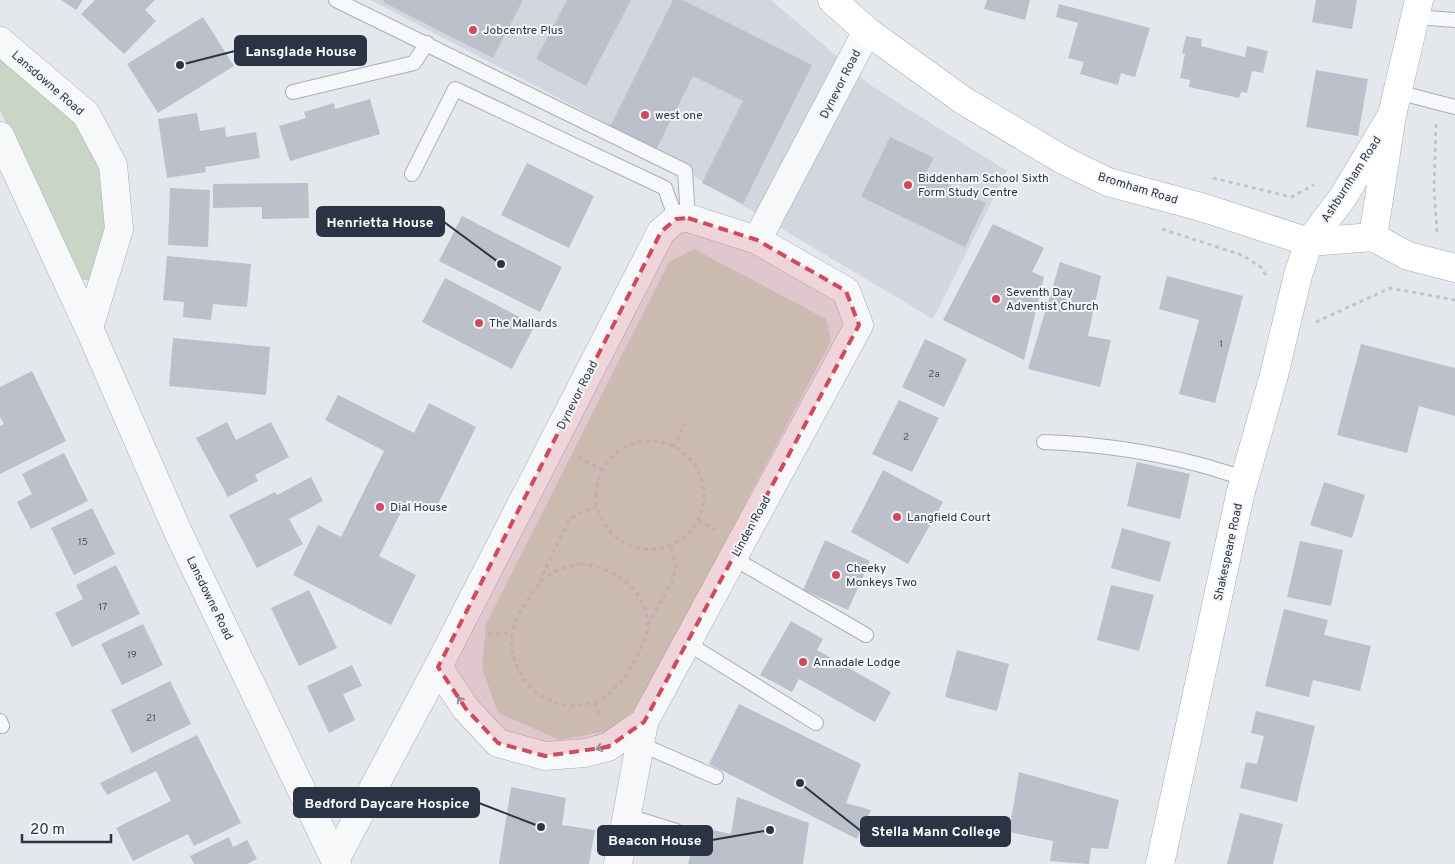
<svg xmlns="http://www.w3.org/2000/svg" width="1455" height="864" font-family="Overpass,sans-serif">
	<rect width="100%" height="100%" fill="#e4e7ec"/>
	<path fill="#d2d6de" d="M 371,0 L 771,0 L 870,85 L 1007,171 L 933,319 L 593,116 Z"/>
	<path fill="#c9d6c5" d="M 0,56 L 79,115 L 107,169 L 105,241 L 90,280 L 83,280 L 72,271 L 0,110 Z
		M 694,249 L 826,319 L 831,341 L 638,707 L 607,731 L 560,740 L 498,713 L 482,668 L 486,624 L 669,262 Z"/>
	<path fill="#bbc0ca" d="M 61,0 L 83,0 L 76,10 Z
		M 95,0 L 155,0 L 145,10 L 156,21 L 124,54 L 81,14 Z
		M 384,0 L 523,0 L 493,58 L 383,2 Z
		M 567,0 L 631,0 L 586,86 L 536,59 Z
		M 673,0 L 683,0 L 812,65 L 743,204 L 702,183 L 743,101 L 693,76 L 655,152 L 609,129 Z
		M 987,0 L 1030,0 L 1025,20 L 984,9 Z
		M 1316,0 L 1357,0 L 1352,29 L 1312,22 Z
		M 1059,4 L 1150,28 L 1135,77 L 1121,73 L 1118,85 L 1080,74 L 1084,62 L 1068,58 L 1078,23 L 1056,17 Z
		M 203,17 L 234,66 L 158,113 L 127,64 Z
		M 1186,36 L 1202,39 L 1201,46 L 1245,57 L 1247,46 L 1268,51 L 1263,73 L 1252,71 L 1247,93 L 1241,92 L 1239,98 L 1189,87 L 1190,80 L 1180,78 L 1185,54 L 1182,53 Z
		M 1316,70 L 1368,79 L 1358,136 L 1306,127 Z
		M 370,99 L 380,134 L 290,161 L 279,126 L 306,118 L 304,112 L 334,103 L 335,109 Z
		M 197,113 L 200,131 L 225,127 L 226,137 L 256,132 L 260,158 L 205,167 L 206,172 L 167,178 L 158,119 Z
		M 890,137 L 934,158 L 926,173 L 986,203 L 965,247 L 861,197 Z
		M 527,163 L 594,196 L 569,248 L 501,215 Z
		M 308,183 L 309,218 L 262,219 L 262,207 L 213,208 L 213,184 Z
		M 170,188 L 210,190 L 208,247 L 168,245 Z
		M 462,216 L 562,267 L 540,312 L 439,261 Z
		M 993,224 L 1044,248 L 1032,272 L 1044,277 L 1024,360 L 943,320 Z
		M 167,256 L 251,264 L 247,307 L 213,304 L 211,320 L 183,317 L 184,302 L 163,300 Z
		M 1060,262 L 1101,276 L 1088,336 L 1111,340 L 1100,387 L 1028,369 Z
		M 1167,276 L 1243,296 L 1215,403 L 1179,394 L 1199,320 L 1159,309 Z
		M 445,278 L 535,325 L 512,369 L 422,322 Z
		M 173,338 L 270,347 L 266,395 L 169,386 Z
		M 925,339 L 967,359 L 944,407 L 902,387 Z
		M 1361,344 L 1455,368 L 1455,416 L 1419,406 L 1407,453 L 1337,435 Z
		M 32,371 L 66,441 L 0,474 L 0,426 L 4,424 L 0,417 L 0,387 Z
		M 338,395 L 414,433 L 429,403 L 476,427 L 433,514 L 407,500 L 379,556 L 416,575 L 391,625 L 293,575 L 318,525 L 341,537 L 384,451 L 325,420 Z
		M 899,400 L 939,418 L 912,472 L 872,454 Z
		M 227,422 L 236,440 L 271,422 L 289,457 L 255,475 L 258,481 L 228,497 L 196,438 Z
		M 64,453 L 88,501 L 31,529 L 17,502 L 32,494 L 22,474 Z
		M 1137,462 L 1190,474 L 1180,519 L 1127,506 Z
		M 883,470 L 943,502 L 908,564 L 851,532 Z
		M 311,477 L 323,501 L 289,519 L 303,544 L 257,568 L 229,515 L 275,492 L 277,495 Z
		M 1324,482 L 1365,495 L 1352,538 L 1310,525 Z
		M 92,508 L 115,554 L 74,575 L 51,528 Z
		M 1122,528 L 1171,542 L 1160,582 L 1111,568 Z
		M 825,540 L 870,561 L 848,610 L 803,590 Z
		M 1300,541 L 1343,550 L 1331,606 L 1287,597 Z
		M 116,565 L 140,614 L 72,647 L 55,613 L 83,599 L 76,585 Z
		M 1111,585 L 1154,595 L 1139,651 L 1097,640 Z
		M 309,590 L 337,648 L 299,666 L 271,608 Z
		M 1284,609 L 1328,620 L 1324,635 L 1371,646 L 1360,691 L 1313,680 L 1309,697 L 1265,686 Z
		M 791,621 L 823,639 L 817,650 L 891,692 L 875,722 L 799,679 L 792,692 L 760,675 Z
		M 143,624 L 163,665 L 122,685 L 101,644 Z
		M 957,650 L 1009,664 L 997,711 L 945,697 Z
		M 352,665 L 362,686 L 343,694 L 355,720 L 329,733 L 307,686 Z
		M 170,681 L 191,724 L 132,753 L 111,710 Z
		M 739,704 L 861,764 L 846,803 L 871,810 L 857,839 L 709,764 Z
		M 1256,711 L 1315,726 L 1297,802 L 1240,788 L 1246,762 L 1257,764 L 1264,736 L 1251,733 Z
		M 197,735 L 241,823 L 194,846 L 188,834 L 133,861 L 116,828 L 171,801 L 156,771 L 107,795 L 100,783 Z
		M 1019,772 L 1119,800 L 1108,849 L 1091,848 L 1089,864 L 1050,861 L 1053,841 L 1009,832 Z
		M 511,787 L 566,798 L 562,825 L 595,830 L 589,864 L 499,864 Z
		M 737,797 L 809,823 L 803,864 L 688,864 L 698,827 L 731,834 Z
		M 1240,813 L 1283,824 L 1273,864 L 1227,864 Z
		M 229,837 L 233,847 L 247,840 L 257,859 L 247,864 L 194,864 L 190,856 Z"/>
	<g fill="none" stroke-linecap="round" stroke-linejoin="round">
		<g stroke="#a9aeb7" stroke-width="16">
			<path id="service" d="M 336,0 L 685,171 L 688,218
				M 1415,17 L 1455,20
				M 293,92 L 414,63 L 427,43
				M 1397,92 L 1455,107
				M 412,174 L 455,89 L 665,188 L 676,219
				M 1044,442 C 1096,444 1147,451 1197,464 C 1213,468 1229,474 1245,478
				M 733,558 L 866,635
				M 687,643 L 816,723
				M 0,721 L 2,726
				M 640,744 L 716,777
				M 628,816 L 676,831"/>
		</g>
		<g stroke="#a9aeb7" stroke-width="29">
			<path id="minor" d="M 0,41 L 86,114 L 113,165 L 119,229 L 89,328
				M 0,136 L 89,328 L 178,532 L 337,864
				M 757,240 L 867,31
				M 438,667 L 466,709 L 498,743 L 545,756 L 585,753 L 608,747 L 644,722
				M 335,860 L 438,667 L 661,232 L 676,219 L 688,218 L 757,240 L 846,291 L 859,325 L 644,722 L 618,864"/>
		</g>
		<g stroke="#a3abb8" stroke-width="29">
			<path id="primary" d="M 832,0 L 867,31 L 964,101 L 1065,161 L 1108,182 L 1201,207 L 1309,242 L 1373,237 L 1408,256 L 1455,268
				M 1373,237 L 1392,115 L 1419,0
				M 1160,864 L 1240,495 L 1274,375 L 1298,275 L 1309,242 L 1343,197 L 1392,115"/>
		</g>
		<path stroke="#c2c5cb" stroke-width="3" stroke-dasharray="4 4" stroke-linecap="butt" d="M 1436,124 L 1434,187 L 1437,233
			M 1213,178 L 1291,197 L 1314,185
			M 1162,229 L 1242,255 L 1262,268 L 1267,278
			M 1316,322 L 1390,288 L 1455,300
			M596 495a54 54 0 1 1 108 0a54 54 0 1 1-108 0Z
			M 673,447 L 685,424
			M 578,457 L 602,470
			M 698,521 L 717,530
			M 581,564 C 614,567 646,589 648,625 C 648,634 642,645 638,654 C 623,686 600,712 560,704 C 530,697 509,666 512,635 C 513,623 521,611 527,601 C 534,591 539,582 549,575 C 559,568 570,566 581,564 Z
			M 539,582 L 568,522 L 577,514 L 597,506
			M 648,625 L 673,580 L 676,564 L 670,545
			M 488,634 L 512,633
			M 595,703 L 599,718"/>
		<use href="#service" stroke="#f7f8fa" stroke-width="14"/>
		<use href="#minor" stroke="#f7f8fa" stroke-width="28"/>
		<use href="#primary" stroke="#fff" stroke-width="28"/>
	</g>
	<defs><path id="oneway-shaft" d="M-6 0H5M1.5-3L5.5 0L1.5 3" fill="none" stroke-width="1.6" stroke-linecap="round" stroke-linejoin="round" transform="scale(1.25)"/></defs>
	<g stroke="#9196a0">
		<use href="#oneway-shaft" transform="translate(462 703) rotate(-125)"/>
		<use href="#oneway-shaft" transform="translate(603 747) rotate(161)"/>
	</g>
	<path fill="#d1495b" fill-opacity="0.2" stroke="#d1495b" stroke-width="4" stroke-dasharray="10 6" stroke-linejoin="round" d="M 688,218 L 757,240 L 846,291 L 859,325 L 644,722 L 608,747 L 545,756 L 498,743 L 466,709 L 438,667 L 661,232 L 676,219 Z"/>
	<g fill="#d1495b" stroke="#f4f6f9" stroke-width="2">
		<circle cx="473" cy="30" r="5"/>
		<circle cx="645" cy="115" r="5"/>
		<circle cx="908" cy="185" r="5"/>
		<circle cx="996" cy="299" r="5"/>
		<circle cx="479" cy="323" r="5"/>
		<circle cx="380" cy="507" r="5"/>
		<circle cx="897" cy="517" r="5"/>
		<circle cx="836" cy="575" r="5"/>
		<circle cx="803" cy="662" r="5"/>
	</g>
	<g text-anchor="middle" stroke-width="4" stroke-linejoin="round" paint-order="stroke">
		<g font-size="10" fill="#4f5766">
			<text x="1221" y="347">1</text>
			<text x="934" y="377">2a</text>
			<text x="906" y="440">2</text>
			<text x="83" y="545">15</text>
			<text x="103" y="610">17</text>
			<text x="132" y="658">19</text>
			<text x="151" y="721">21</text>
		</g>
		<g font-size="12" fill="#2b3445" stroke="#f4f6f9" text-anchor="start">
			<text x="483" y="34">Jobcentre Plus</text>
			<text x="655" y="119">west one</text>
			<text x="918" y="182">Biddenham School Sixth<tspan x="918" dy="14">Form Study Centre</tspan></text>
			<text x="1006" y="296">Seventh Day<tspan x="1006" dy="14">Adventist Church</tspan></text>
			<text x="489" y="327">The Mallards</text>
			<text x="390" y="511">Dial House</text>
			<text x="907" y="521">Langfield Court</text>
			<text x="846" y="572">Cheeky<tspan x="846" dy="14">Monkeys Two</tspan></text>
			<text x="813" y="666">Annadale Lodge</text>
		</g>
		<g font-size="12" fill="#2b3445" stroke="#f4f6f9">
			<text transform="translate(48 83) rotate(41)" y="4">Lansdowne Road</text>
			<text transform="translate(840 84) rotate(-63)" y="4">Dynevor Road</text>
			<text transform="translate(1351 179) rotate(-57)" y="4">Ashburnham Road</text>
			<text transform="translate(1138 188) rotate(17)" y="4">Bromham Road</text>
			<text transform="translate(577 395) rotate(-63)" y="4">Dynevor Road</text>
			<text transform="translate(751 526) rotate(-61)" y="4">Linden Road</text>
			<text transform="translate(1228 552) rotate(-78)" y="4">Shakespeare Road</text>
			<text transform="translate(210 598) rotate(64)" y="4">Lansdowne Road</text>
		</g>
	</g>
	<path fill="none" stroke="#2b3445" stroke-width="2" d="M180 65L235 51M501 264L444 222M541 827L479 803M800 783L861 831M770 830L712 840"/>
	<g fill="#2b3445" stroke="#f4f6f9" stroke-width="2">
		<circle cx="180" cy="65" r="5"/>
		<circle cx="501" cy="264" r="5"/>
		<circle cx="541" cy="827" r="5"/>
		<circle cx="800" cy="783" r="5"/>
		<circle cx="770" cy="830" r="5"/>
	</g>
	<g fill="#2b3445" stroke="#2b3445" stroke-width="2">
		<rect x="235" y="36" width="131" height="29" rx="5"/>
		<rect x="317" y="207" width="127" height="29" rx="5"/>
		<rect x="294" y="788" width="185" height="29" rx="5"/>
		<rect x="861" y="817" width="149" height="29" rx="5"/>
		<rect x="598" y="826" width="114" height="29" rx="5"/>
	</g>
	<g font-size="14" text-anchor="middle" font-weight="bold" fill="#fff">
		<text x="301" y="56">Lansglade House</text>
		<text x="380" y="227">Henrietta House</text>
		<text x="387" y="808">Bedford Daycare Hospice</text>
		<text x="936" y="836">Stella Mann College</text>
		<text x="655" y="845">Beacon House</text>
	</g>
	<path d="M22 834v8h89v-8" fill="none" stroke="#2b3445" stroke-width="2.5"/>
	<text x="30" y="834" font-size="15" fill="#2b3445" stroke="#f4f6f9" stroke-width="4" paint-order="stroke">20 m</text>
</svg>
